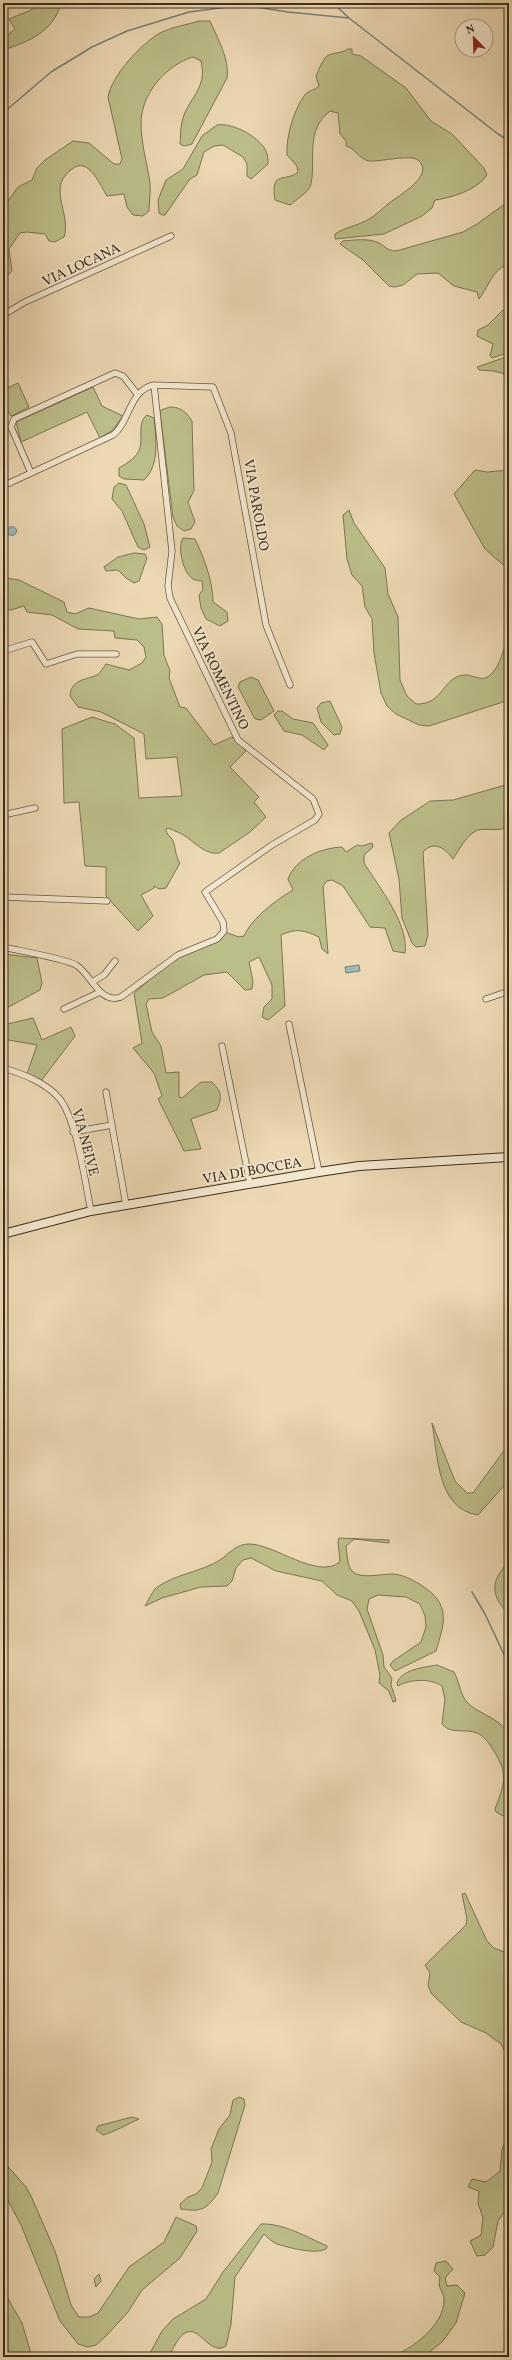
<svg xmlns="http://www.w3.org/2000/svg" width="512" height="2360" font-family="Vollkorn,serif">
	<rect width="100%" height="100%" fill="#ecd8b3"/>
	<filter id="stains"><feTurbulence type="fractalNoise" baseFrequency=".005" numOctaves="4"/><feColorMatrix values="0 0 0 0 .2 0 0 0 0 .09 0 0 0 0 .02 0 0 0 .5 -.17"/></filter>
	<radialGradient id="worn" r=".72"><stop offset=".6" stop-color="#630" stop-opacity="0"/><stop offset="1" stop-color="#630" stop-opacity=".3"/></radialGradient>
	<path fill="#bcbe8a" stroke="#7c7653" d="M 36,3 L 61,3 C 54,31 29,42 3,50 L 3,34 L 8,35 L 15,29 L 9,19 L 31,10 Z
		M 199,21 L 210,21 C 217,37 230,60 227,78 L 192,144 L 184,146 L 180,144 C 181,137 180,129 182,122 C 187,98 208,90 201,61 L 193,57 C 166,65 141,94 141,123 C 141,143 147,163 150,183 C 151,192 149,202 149,211 L 143,216 L 133,215 L 127,207 L 124,194 L 107,196 C 101,187 90,159 75,167 C 44,186 72,212 64,237 L 55,242 L 49,241 L 45,234 L 27,232 L 20,233 L 9,249 L 12,271 L 3,280 L 3,208 L 18,187 L 32,180 L 37,168 L 45,160 L 73,141 L 89,143 L 114,164 L 120,164 L 122,159 L 108,97 C 112,75 141,44 160,33 C 172,27 186,25 199,21 Z
		M 348,49 L 352,49 L 352,54 L 361,56 L 406,88 L 431,121 L 452,134 L 484,168 L 487,175 C 477,190 451,198 435,200 L 432,208 L 422,216 L 384,234 L 335,239 L 335,234 C 345,227 358,226 369,219 C 376,215 382,209 388,204 C 398,196 436,175 418,160 C 411,154 380,162 369,161 C 359,159 355,148 346,146 L 346,141 L 340,134 L 338,113 L 330,111 C 305,130 316,160 311,184 C 309,193 295,200 290,205 L 275,200 C 270,169 286,183 298,172 L 297,166 L 287,155 C 286,137 293,112 304,96 C 307,91 315,90 319,86 L 316,76 C 319,70 322,60 327,56 C 333,52 341,54 348,49 Z
		M 217,125 C 232,122 263,138 267,154 C 268,157 268,161 268,164 L 251,179 L 247,176 L 247,164 L 243,157 L 223,145 L 214,146 L 204,152 L 197,175 L 190,179 L 165,215 L 162,215 L 159,213 L 158,200 L 166,180 L 183,169 L 202,136 Z
		M 509,201 L 509,265 C 494,266 488,288 479,299 L 477,292 L 454,286 L 438,273 L 417,274 L 403,285 L 395,287 L 389,286 L 363,260 L 340,244 L 343,241 C 354,240 369,238 379,243 C 387,247 385,250 396,251 L 463,232 L 477,224 Z
		M 509,309 L 509,347 L 504,354 L 492,358 L 490,356 L 493,344 L 477,336 L 478,330 L 488,325 L 503,310 Z
		M 509,356 L 509,375 L 494,371 L 479,370 L 477,367 Z
		M 18,383 L 29,407 L 11,416 L 3,402 L 3,390 Z
		M 93,387 L 102,406 L 123,416 L 113,430 L 100,438 L 87,412 L 21,442 L 16,422 Z
		M 170,407 C 181,407 186,412 192,421 L 194,491 L 188,502 L 195,522 L 191,529 L 184,531 L 177,526 L 173,517 L 160,413 L 161,410 Z
		M 147,415 L 154,418 C 156,438 160,465 144,480 L 124,479 L 119,476 L 119,468 C 127,463 137,458 140,448 C 143,438 137,422 147,415 Z
		M 475,470 L 487,472 L 509,470 L 509,570 L 485,549 L 454,494 Z
		M 119,483 L 126,485 L 144,524 L 150,547 L 144,550 L 138,547 L 122,511 L 112,499 L 114,487 Z
		M 349,510 L 354,523 L 385,568 L 388,594 L 398,617 L 400,680 L 407,696 L 416,704 C 444,705 442,677 464,675 C 473,674 482,683 490,675 C 501,666 503,648 509,637 L 509,700 L 429,726 L 419,725 L 396,714 L 387,706 L 381,693 L 374,653 L 372,619 L 365,607 L 362,586 L 352,575 L 347,559 L 343,515 Z
		M 183,538 L 195,539 C 204,557 213,582 213,602 L 227,612 L 228,621 L 220,626 L 206,619 L 201,608 L 199,595 L 203,590 L 202,581 C 200,581 195,580 193,579 C 183,573 177,547 183,538 Z
		M 134,553 L 145,554 L 147,558 L 139,581 L 134,583 L 126,578 L 118,570 L 106,571 L 104,567 L 118,557 Z
		M 6,578 L 19,580 L 64,602 L 67,612 L 75,614 L 89,608 L 139,619 L 157,617 L 162,624 L 164,655 L 170,671 L 169,678 L 180,707 L 186,708 L 214,745 L 232,737 L 246,751 L 230,767 L 259,797 L 254,802 L 266,817 L 250,832 L 219,853 C 207,855 197,845 188,838 C 183,834 175,831 168,828 L 166,829 C 166,835 171,836 173,841 C 176,848 175,856 180,863 L 166,888 L 159,889 L 154,886 L 154,888 L 141,895 L 153,916 L 138,931 L 106,896 L 106,867 L 85,866 L 79,802 L 64,803 L 62,729 L 92,717 L 115,724 L 134,738 L 139,798 L 182,796 L 177,757 L 146,759 L 144,734 L 101,712 L 78,707 L 70,696 C 71,680 84,680 95,676 C 100,674 103,668 106,664 L 129,670 L 142,663 L 146,657 L 144,647 L 137,640 L 115,638 L 114,631 L 78,629 L 52,615 L 27,612 L 24,606 L 11,610 L 3,608 L 3,581 Z
		M 251,677 L 258,680 L 274,711 L 261,720 L 255,719 L 238,687 L 240,682 Z
		M 330,701 L 342,727 L 340,734 L 334,735 L 321,722 L 317,708 L 321,703 Z
		M 278,711 L 282,711 L 293,719 L 313,723 L 328,745 L 324,750 L 302,735 L 284,731 L 274,715 Z
		M 509,784 L 509,827 C 496,832 488,828 478,830 C 467,834 459,850 453,859 C 445,848 434,840 423,852 L 428,935 L 425,946 L 416,947 L 412,943 L 402,918 L 399,879 L 389,833 L 400,821 L 430,801 L 453,800 Z
		M 372,843 L 373,847 L 364,855 L 364,863 C 379,887 409,924 405,953 L 393,951 L 385,928 L 370,927 L 343,886 L 332,880 L 327,881 L 323,886 L 328,954 L 322,949 L 319,937 C 304,930 296,928 281,935 L 285,1006 L 268,1020 L 262,1017 L 264,1007 L 272,999 L 272,985 L 259,957 L 249,962 L 253,981 L 252,989 L 245,990 L 227,972 L 204,975 L 163,998 L 149,999 L 146,1004 L 152,1032 L 161,1046 L 166,1073 L 179,1072 L 179,1097 L 182,1098 L 201,1082 L 212,1082 C 222,1092 222,1097 217,1110 L 191,1119 L 201,1149 L 184,1151 L 158,1099 L 162,1096 L 154,1073 L 133,1048 L 142,1043 L 134,993 C 150,980 165,963 184,954 C 199,947 214,947 225,932 L 239,937 L 244,936 C 252,918 276,900 293,890 L 288,879 C 296,858 321,848 342,847 L 346,852 L 357,845 L 362,846 Z
		M 3,954 L 37,958 L 42,983 L 40,990 L 3,1010 Z
		M 33,1018 L 42,1040 L 71,1027 L 75,1036 L 41,1081 L 27,1074 L 37,1045 L 3,1039 L 3,1025 Z
		M 432,1423 L 455,1481 L 467,1493 L 473,1493 L 509,1444 L 509,1480 L 478,1515 C 437,1509 438,1456 432,1423 Z
		M 339,1538 L 389,1540 L 389,1543 L 354,1539 L 346,1546 C 347,1553 347,1567 353,1572 C 361,1579 382,1574 392,1574 C 402,1574 413,1580 421,1585 C 451,1604 445,1621 436,1651 L 395,1671 L 390,1665 L 393,1661 L 421,1642 L 426,1627 L 425,1616 L 420,1604 L 406,1597 L 378,1595 L 369,1599 L 367,1609 L 383,1655 L 384,1667 L 392,1678 L 391,1685 L 396,1701 L 393,1702 L 389,1691 L 379,1683 L 380,1675 L 375,1650 L 359,1611 L 352,1601 L 337,1595 L 322,1581 L 276,1571 L 251,1558 L 243,1560 L 236,1568 L 232,1581 L 227,1586 L 201,1587 L 162,1598 L 145,1606 C 148,1601 152,1592 156,1588 C 175,1574 201,1572 220,1560 C 230,1553 236,1544 249,1544 C 275,1544 317,1580 340,1562 L 338,1541 Z
		M 509,1562 L 509,1614 C 490,1596 490,1580 509,1562 Z
		M 437,1665 L 454,1672 C 459,1681 460,1693 466,1701 C 477,1714 495,1715 509,1733 L 509,1819 L 496,1812 L 495,1809 C 505,1782 509,1774 492,1748 C 489,1743 483,1735 477,1733 C 465,1728 451,1735 442,1724 L 445,1699 L 442,1686 C 430,1678 410,1679 398,1686 L 397,1683 C 401,1670 424,1667 437,1665 Z
		M 465,1893 L 487,1941 L 494,1948 L 509,1954 C 509,1968 505,1990 509,2001 L 509,2059 L 501,2044 L 486,2033 L 461,2022 L 431,1993 L 428,1985 L 430,1973 L 425,1965 L 466,1925 L 467,1919 L 462,1894 Z
		M 239,2097 L 244,2099 L 245,2105 L 218,2193 C 206,2210 201,2212 181,2209 L 180,2204 L 188,2197 L 196,2194 L 202,2188 L 212,2162 L 211,2149 L 219,2129 L 230,2115 L 233,2100 Z
		M 132,2117 L 139,2119 C 128,2124 114,2132 103,2135 L 96,2130 L 98,2126 Z
		M 509,2130 L 509,2205 L 498,2221 L 493,2247 L 485,2255 L 477,2256 L 470,2241 L 481,2235 L 483,2218 L 478,2203 L 479,2191 L 468,2187 L 472,2179 L 486,2182 L 500,2171 L 502,2150 Z
		M 3,2161 L 26,2187 L 31,2196 L 55,2251 L 71,2305 L 79,2317 L 89,2317 L 98,2313 L 129,2267 L 164,2242 L 176,2217 L 196,2226 L 197,2231 L 180,2258 L 142,2290 L 128,2312 L 106,2336 L 96,2345 L 88,2347 L 78,2344 L 60,2321 L 21,2225 L 3,2191 Z
		M 261,2224 C 283,2223 307,2237 327,2246 L 327,2248 C 318,2256 287,2247 277,2244 C 272,2242 267,2237 264,2234 L 235,2277 L 231,2324 L 226,2346 C 204,2360 194,2299 169,2357 L 148,2357 L 162,2331 L 173,2319 L 206,2299 L 223,2272 Z
		M 446,2261 L 453,2269 L 445,2278 L 447,2286 L 457,2285 L 465,2293 L 456,2323 L 442,2342 L 423,2357 L 390,2357 C 411,2350 444,2326 444,2300 C 444,2290 437,2291 440,2277 L 434,2271 L 436,2263 Z
		M 99,2274 L 101,2281 L 96,2287 L 94,2279 Z
		M 3,2290 L 22,2323 L 32,2357 L 11,2357 C 0,2334 3,2315 3,2290 Z"/>
	<path fill="#9cb8b7" stroke="#768179" d="M7.5 531a4.5 4.5 0 1 1 9 0a4.5 4.5 0 1 1-9 0Z
		M 359,965 L 360,971 L 346,973 L 345,967 Z"/>
	<g fill="none" stroke-linecap="round" stroke-linejoin="round">
		<path stroke="#768179" stroke-width="1.5" d="M 333,3 L 349,18
			M 3,113 L 51,72 L 92,47 L 127,31 L 189,12 L 243,5 L 288,12 L 349,18 L 498,134 L 509,141
			M 472,1592 L 485,1614 L 509,1665"/>
		<g stroke="#695942" stroke-width="7">
			<path id="street" d="M 3,315 L 25,302 L 171,236
				M 154,385 L 213,387 L 231,433 L 266,625 L 290,685
				M 31,473 L 11,427 L 14,419 L 115,373 L 123,376 L 138,395
				M 3,486 L 113,435 C 130,422 129,390 154,385 L 172,551 L 168,586 L 170,598 L 238,740 L 313,799 L 319,814 L 315,820 L 272,845 L 205,892 L 223,922 L 224,931 L 217,939 L 178,955 L 121,997 C 100,1005 91,974 76,965 C 63,958 20,951 3,947
				M 3,651 L 32,642 L 46,664 L 77,654 L 116,654
				M 3,815 L 35,808
				M 3,897 L 107,901
				M 92,982 L 104,975 L 115,961
				M 486,999 L 509,991
				M 64,1009 L 100,992
				M 289,1024 L 319,1172
				M 222,1046 L 250,1183
				M 3,1068 C 23,1074 45,1082 59,1098 C 77,1120 85,1182 91,1211
				M 106,1092 L 126,1205
				M 73,1132 L 112,1125"/>
		</g>
		<g stroke="#3d2f1c" stroke-width="10">
			<path id="secondary" d="M 3,1234 L 91,1211 L 319,1172 L 359,1166 L 509,1157"/>
		</g>
		<use href="#street" stroke="#f3e6ce" stroke-width="5.5"/>
		<use href="#secondary" stroke="#f3e6ce" stroke-width="8"/>
	</g>
	<g text-anchor="middle" stroke-width="3.5" stroke-linejoin="round" paint-order="stroke">
		<g font-size="14" fill="#3d2f1c" stroke="#f3e6ce">
			<text transform="translate(81 264) rotate(-25)" y="5">VIA LOCANA</text>
			<text transform="translate(257 505) rotate(80)" y="5">VIA PAROLDO</text>
			<text transform="translate(221 678) rotate(64)" y="5">VIA ROMENTINO</text>
			<text transform="translate(86 1142) rotate(75)" y="5">VIA NEIVE</text>
			<text transform="translate(252 1170) rotate(-10)" y="5">VIA DI BOCCEA</text>
		</g>
	</g>
	<rect width="512" height="2360" fill="none" stroke="#ecd8b3" stroke-width="16"/>
	<rect x="4" y="4" width="504" height="2352" fill="none" stroke="#3d2f1c" stroke-width="2"/>
	<rect x="8" y="8" width="496" height="2344" fill="none" stroke="#3d2f1c"/>
	<g transform="translate(474 38) rotate(337)"><circle r="19" fill="#f3e6ce" stroke="#aa9d87"/>
	<path d="M0-3L7 15L0 10L-7 15Z" fill="#8f2418"/>
	<text y="-6" font-size="11" font-weight="bold" text-anchor="middle" fill="#3d2f1c">N</text>
	</g>
	<rect width="100%" height="100%" filter="url(#stains)"/>
	<rect width="100%" height="100%" fill="url(#worn)"/>
</svg>
